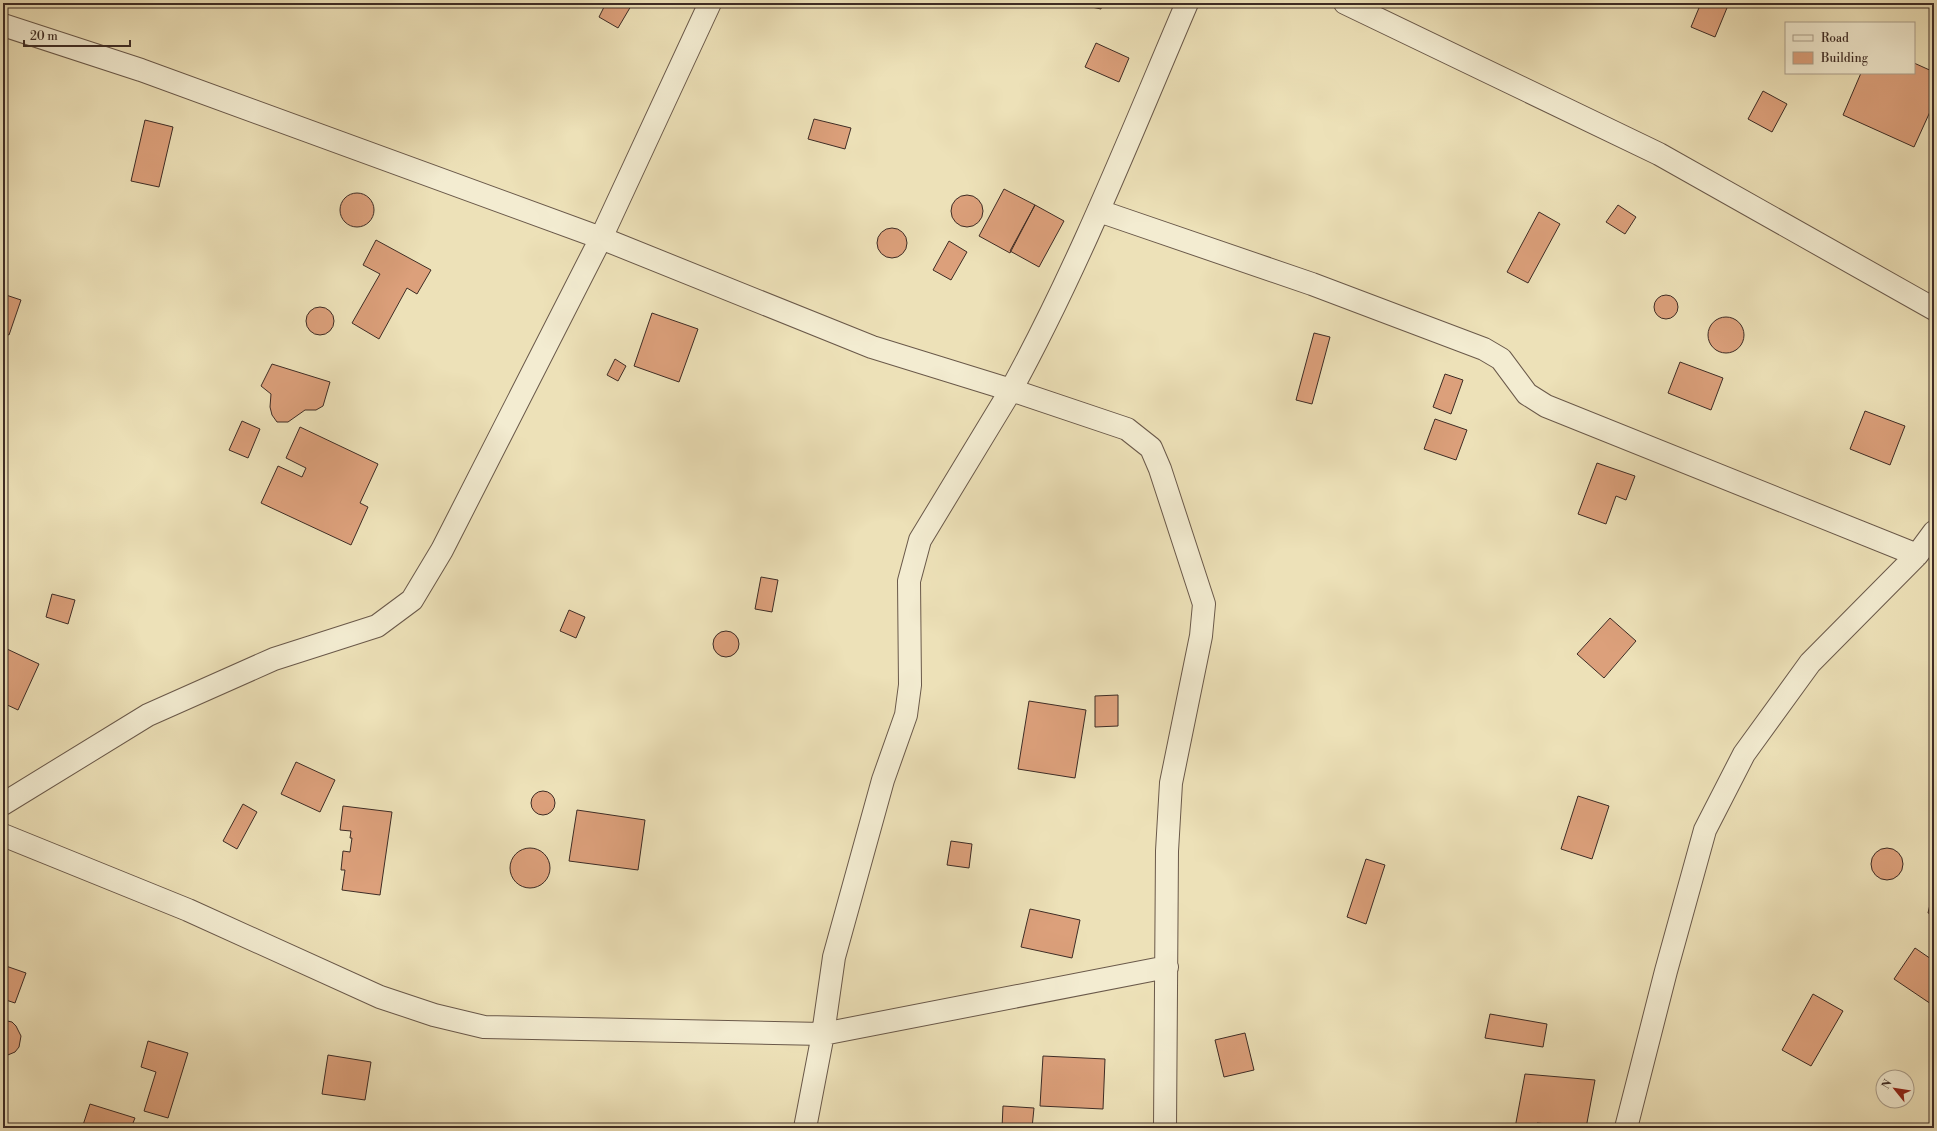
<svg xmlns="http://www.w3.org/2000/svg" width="1937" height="1131" font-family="'Libre Bodoni',serif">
	<rect width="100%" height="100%" fill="#ede1b8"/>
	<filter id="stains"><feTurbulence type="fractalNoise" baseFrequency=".005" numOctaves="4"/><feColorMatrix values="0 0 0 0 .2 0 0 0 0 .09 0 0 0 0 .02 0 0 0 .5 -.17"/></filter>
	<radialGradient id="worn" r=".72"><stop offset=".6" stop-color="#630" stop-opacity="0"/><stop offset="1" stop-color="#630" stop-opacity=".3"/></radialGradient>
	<path fill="#dca07b" stroke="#3e2c25" d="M 606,3 L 626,3 L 631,6 L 618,28 L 599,17 Z
		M 1073,3 L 1102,3 L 1101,9 Z
		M 1701,3 L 1729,3 L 1715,37 L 1691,27 Z
		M 1096,43 L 1129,58 L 1119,82 L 1085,67 Z
		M 1914,63 L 1934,72 L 1934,103 L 1914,147 L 1843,115 L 1861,73 L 1914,73 Z
		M 1763,91 L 1787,104 L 1772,132 L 1748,119 Z
		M 814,119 L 851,128 L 845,149 L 808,139 Z
		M 145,120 L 173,127 L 159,187 L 131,181 Z
		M 1004,189 L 1035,205 L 1010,253 L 979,236 Z
		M340 210a17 17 0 1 1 34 0a17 17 0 1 1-34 0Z
		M951 211a16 16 0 1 1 32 0a16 16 0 1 1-32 0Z
		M 1035,205 L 1064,221 L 1039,267 L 1010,251 Z
		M 1618,205 L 1636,217 L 1625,234 L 1606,222 Z
		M 1539,212 L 1560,224 L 1528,283 L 1507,272 Z
		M877 243a15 15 0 1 1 30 0a15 15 0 1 1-30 0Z
		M 376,240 L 431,270 L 417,294 L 407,288 L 379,339 L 352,323 L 380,274 L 363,265 Z
		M 949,241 L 967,252 L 951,280 L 933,270 Z
		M 3,294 L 21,300 L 9,335 L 3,333 Z
		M1654 307a12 12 0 1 1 24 0a12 12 0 1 1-24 0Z
		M306 321a14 14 0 1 1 28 0a14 14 0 1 1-28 0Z
		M 652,313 L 698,329 L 679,382 L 634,366 Z
		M1708 335a18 18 0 1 1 36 0a18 18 0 1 1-36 0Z
		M 1314,333 L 1330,337 L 1312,404 L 1296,400 Z
		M 615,359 L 626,366 L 618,381 L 607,375 Z
		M 1680,362 L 1723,378 L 1711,410 L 1668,393 Z
		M 272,364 L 330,382 L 323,406 L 316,410 L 305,410 L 288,422 L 277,422 L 272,415 L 270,407 L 271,394 L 261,386 Z
		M 1445,374 L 1463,380 L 1451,414 L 1433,407 Z
		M 1865,411 L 1905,426 L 1890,465 L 1850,449 Z
		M 1435,419 L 1467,430 L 1456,460 L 1424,449 Z
		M 242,421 L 260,429 L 248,458 L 229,450 Z
		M 300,427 L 378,464 L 360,503 L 368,507 L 351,545 L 261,503 L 278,466 L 302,477 L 306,468 L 286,458 Z
		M 1597,463 L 1635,476 L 1626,500 L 1616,496 L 1606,524 L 1578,514 Z
		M 761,577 L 778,580 L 772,612 L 755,609 Z
		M 52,594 L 75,600 L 68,624 L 46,617 Z
		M 569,610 L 585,617 L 576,638 L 560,631 Z
		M 1610,618 L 1636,641 L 1604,678 L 1577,654 Z
		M713 644a13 13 0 1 1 26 0a13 13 0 1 1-26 0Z
		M 7,649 L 39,664 L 18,710 L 3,703 L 3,657 Z
		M 1118,695 L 1118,726 L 1095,727 L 1095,696 Z
		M 1029,701 L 1086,710 L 1075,778 L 1018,769 Z
		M 296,762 L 335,780 L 320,812 L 281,794 Z
		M531 803a12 12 0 1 1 24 0a12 12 0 1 1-24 0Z
		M 1578,796 L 1609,806 L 1592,859 L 1561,849 Z
		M 243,804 L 257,812 L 237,849 L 223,841 Z
		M 343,806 L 392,812 L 380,895 L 342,890 L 345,870 L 341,870 L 343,851 L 350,852 L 352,838 L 350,838 L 351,831 L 340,830 Z
		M 577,810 L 645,820 L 638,870 L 569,861 Z
		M 951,841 L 972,844 L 969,868 L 947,865 Z
		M510 868a20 20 0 1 1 40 0a20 20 0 1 1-40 0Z
		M1871 864a16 16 0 1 1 32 0a16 16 0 1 1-32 0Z
		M 1366,859 L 1385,865 L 1366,924 L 1347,917 Z
		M 1934,887 L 1934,915 L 1928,913 Z
		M 1030,909 L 1080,920 L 1072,958 L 1021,947 Z
		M 1915,948 L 1934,961 L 1934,1006 L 1894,979 Z
		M 3,965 L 26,973 L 15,1003 L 3,999 Z
		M 1813,994 L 1843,1011 L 1811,1066 L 1782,1050 Z
		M 1490,1014 L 1547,1024 L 1543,1047 L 1485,1038 Z
		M 3,1020 L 12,1022 L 16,1026 L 21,1036 L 19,1047 L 15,1052 L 3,1057 Z
		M 1245,1033 L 1254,1070 L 1224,1077 L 1215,1040 Z
		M 148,1041 L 188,1053 L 168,1118 L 144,1111 L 156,1072 L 141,1067 Z
		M 328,1055 L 371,1062 L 365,1100 L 322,1094 Z
		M 1043,1056 L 1105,1059 L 1103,1109 L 1040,1106 Z
		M 1525,1074 L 1595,1080 L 1586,1128 L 1537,1123 L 1535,1128 L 1515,1128 Z
		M 90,1104 L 135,1118 L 131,1128 L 82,1128 Z
		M 1003,1106 L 1034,1108 L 1032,1128 L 1002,1128 Z
		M 324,1125 L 354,1128 L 324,1128 Z"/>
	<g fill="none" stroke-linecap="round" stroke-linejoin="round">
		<g stroke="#6a594a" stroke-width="24">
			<path id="minor" d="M 1345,3 L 1659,154 L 1934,309
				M 3,25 L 141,70 L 601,238 L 710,3
				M 1099,211 L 1312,284 L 1484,349 L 1501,359 L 1527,394 L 1546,406 L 1917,555
				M 3,804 L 148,715 L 274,659 L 377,626 L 412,600 L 442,550 L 601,238 L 872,347 L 1011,390 L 920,540 L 909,581 L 910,685 L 906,715 L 883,780 L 834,957 L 823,1034 L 805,1128
				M 3,835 L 188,910 L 380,997 L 434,1015 L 484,1027 L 823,1034 L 1167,967
				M 1165,1128 L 1167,851 L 1171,783 L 1201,636 L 1204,604 L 1160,469 L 1151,448 L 1127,429 L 1011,390 C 1079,266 1131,134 1187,3
				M 1626,1128 L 1666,971 L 1705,830 L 1744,754 L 1810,663 L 1917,555 L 1934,532"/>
		</g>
		<use href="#minor" stroke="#f3ecd1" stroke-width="22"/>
	</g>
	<rect width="1937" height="1131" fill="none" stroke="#ede1b8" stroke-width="16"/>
	<rect x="4" y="4" width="1929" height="1123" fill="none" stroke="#3e2c25" stroke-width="2"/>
	<rect x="8" y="8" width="1921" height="1115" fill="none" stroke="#3e2c25"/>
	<rect x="1785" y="22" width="130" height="52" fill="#f3ecd1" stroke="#ab9f8c"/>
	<rect x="1793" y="35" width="20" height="6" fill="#f3ecd1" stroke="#ab9f8c"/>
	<text x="1821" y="42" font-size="12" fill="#3e2c25">Road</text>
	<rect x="1793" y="52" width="20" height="12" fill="#dca07b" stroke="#ab9f8c"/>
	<text x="1821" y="62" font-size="12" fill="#3e2c25">Building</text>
	<g transform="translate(1895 1089) rotate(300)"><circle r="19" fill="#f3ecd1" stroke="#ab9f8c"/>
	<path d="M0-3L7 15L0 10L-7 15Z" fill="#8f2418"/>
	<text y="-6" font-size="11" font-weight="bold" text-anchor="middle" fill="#3e2c25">N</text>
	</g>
	<path d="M24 40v6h106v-6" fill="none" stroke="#3e2c25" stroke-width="2"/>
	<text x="30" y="40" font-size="12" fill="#3e2c25" stroke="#f3ecd1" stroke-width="3" paint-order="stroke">20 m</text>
	<rect width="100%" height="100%" filter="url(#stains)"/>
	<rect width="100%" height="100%" fill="url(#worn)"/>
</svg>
